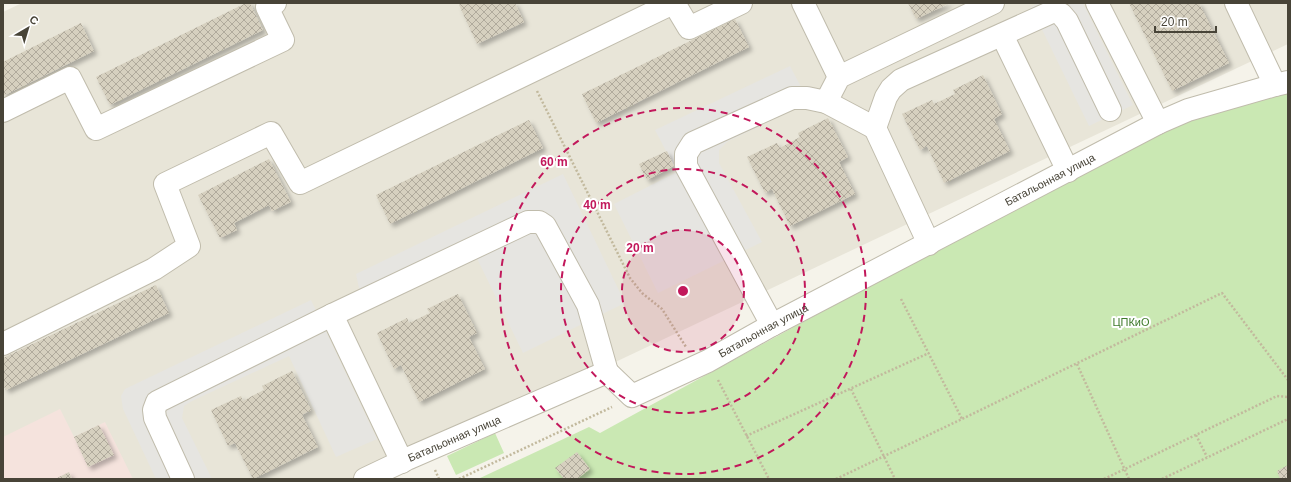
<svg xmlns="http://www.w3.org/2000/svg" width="1291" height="482" font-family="Helvetica,sans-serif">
	<defs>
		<pattern id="building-cross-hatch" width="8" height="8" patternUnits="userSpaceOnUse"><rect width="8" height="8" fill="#d6d0bf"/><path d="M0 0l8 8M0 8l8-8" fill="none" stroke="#b0aa9c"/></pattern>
		<filter id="shadow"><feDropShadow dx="3.5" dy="3.5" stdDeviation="2" flood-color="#0004"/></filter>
	</defs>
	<rect width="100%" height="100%" fill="#f5f3ea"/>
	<path fill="#e8e5d8" d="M 22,3 L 1288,3 L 1288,44 L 368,479 L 3,479 L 3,12 Z"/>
	<path fill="#f5e3dd" d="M 60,409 L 74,437 L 105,422 L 133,479 L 3,479 L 3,437 Z"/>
	<path fill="#cae8b3" d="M 1288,92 L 1288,479 L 478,479 L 589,427 L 600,433 L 1178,117 Z
		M 495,433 L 504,453 L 456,475 L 447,456 Z"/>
	<path fill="#e6e5e1" d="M 1039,3 L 1083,3 L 1133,105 L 1089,126 L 1031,7 Z
		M 790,66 L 811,106 L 801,106 L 727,142 L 719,150 L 719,163 L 762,242 L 658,293 L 614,204 L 677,172 L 655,130 Z
		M 563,174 L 625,303 L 523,353 L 469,242 L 364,294 L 359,288 L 356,274 Z
		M 311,300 L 377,439 L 336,457 L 289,356 L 192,401 L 184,406 L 182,418 L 212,479 L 156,479 L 123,409 L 121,396 L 125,389 Z"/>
	<path fill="url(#building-cross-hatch)" filter="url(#shadow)" d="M 246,3 L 250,3 L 263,30 L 110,105 L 96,77 Z
		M 462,3 L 497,3 L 498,4 L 500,3 L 515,3 L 524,22 L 477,44 L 459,5 Z
		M 908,3 L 950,3 L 916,19 Z
		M 1129,3 L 1199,3 L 1229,63 L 1172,91 Z
		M 735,19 L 749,47 L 596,123 L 582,94 Z
		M 81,23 L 94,51 L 3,96 L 3,62 Z
		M 983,75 L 1002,114 L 994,119 L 1010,151 L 944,183 L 927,146 L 920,150 L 902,114 L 932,100 L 934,104 L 955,94 L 953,90 Z
		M 828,118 L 848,157 L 839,162 L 855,194 L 790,226 L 772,189 L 765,193 L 747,157 L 777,143 L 780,148 L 800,137 L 798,133 Z
		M 529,120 L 543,148 L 390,224 L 376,195 Z
		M 667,151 L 674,166 L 647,180 L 639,164 Z
		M 269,159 L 291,202 L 272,211 L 269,205 L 234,223 L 237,230 L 220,238 L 198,195 Z
		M 156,285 L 169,313 L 6,390 L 3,385 L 3,358 Z
		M 458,294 L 477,333 L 469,337 L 485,369 L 419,402 L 401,365 L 394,369 L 377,333 L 407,318 L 409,323 L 430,313 L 427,309 Z
		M 292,371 L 311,410 L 302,415 L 318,447 L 253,479 L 235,443 L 228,446 L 211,410 L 241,396 L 243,401 L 254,395 L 264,390 L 262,386 Z
		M 99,425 L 114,455 L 88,467 L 74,437 Z
		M 577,452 L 590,469 L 577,479 L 564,479 L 555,468 Z
		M 1288,465 L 1288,479 L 1280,479 L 1277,471 Z
		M 69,472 L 72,479 L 55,479 Z"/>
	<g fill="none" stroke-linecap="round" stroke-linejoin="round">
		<g stroke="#c0bcac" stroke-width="24">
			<g id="minor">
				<path d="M 674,3 L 689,28 L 741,3"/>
				<path d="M 803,3 L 839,77"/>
				<path d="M 1097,3 L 1158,123"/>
				<path d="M 1236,3 L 1275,85"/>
				<path d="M 1002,35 L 1068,171"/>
				<path d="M 826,102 L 839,77 L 993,3"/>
				<path d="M 3,111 L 70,78 L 96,129 L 283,40 L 267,7 L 275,3"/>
				<path d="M 929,244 L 875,128 L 886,97 L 891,89 L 901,80 L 1054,11 L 1061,14 L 1067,21 L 1110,110"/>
				<path d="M 332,315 L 402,462"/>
				<path d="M 772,325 L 686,166 L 686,154 L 693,143 L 792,98 L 807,98 L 826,102 L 875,128"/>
				<path d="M 3,344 L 154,269 L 189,246 L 165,184 L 271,133 L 300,183 L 673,3"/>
				<path d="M 183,479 L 155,418 L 154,410 L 157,402 L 332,315 L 528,222 L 539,222 L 545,226 L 588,305 L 607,372"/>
				<path id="s1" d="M 365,479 L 407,459 L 607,372 L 632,396 L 708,361 L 772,325 L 1158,123 L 1188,110 L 1275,85 L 1288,82"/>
			</g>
		</g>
		<path stroke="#c2b99d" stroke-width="2.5" stroke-dasharray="2 2" stroke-linecap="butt" d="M 537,91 L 630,278 L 642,293 L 662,309 L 686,347
			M 901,299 L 962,419
			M 1077,364 L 1129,479
			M 718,380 L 769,479
			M 851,389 L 895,479
			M 1196,435 L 1207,457
			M 746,436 L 929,353
			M 435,470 L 439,479
			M 459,479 L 612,407
			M 836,479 L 962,419 L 1222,293 L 1288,380
			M 1104,479 L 1277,396 L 1288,397
			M 1162,479 L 1288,419"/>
		<use href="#minor" stroke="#fff" stroke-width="22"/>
	</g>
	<circle cx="683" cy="291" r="61" fill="#c2185b" fill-opacity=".12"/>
	<g fill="none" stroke="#c2185b" stroke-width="2" stroke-dasharray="7 5">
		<circle cx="683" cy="291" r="61"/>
		<circle cx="683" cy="291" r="122"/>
		<circle cx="683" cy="291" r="183"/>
	</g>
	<g text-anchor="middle" stroke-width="4" stroke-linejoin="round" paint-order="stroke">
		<g font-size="11" fill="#484438" stroke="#fff">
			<text dy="4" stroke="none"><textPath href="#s1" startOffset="770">Батальонная улица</textPath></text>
			<text dy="4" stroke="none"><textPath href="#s1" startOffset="446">Батальонная улица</textPath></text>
			<text dy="4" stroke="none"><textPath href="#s1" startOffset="98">Батальонная улица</textPath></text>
		</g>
		<g font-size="11" fill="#3f7a2b" stroke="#fff">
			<text x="1131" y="326">ЦПКиО</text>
		</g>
	</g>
	<circle cx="683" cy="291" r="6" fill="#c2185b" stroke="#fff" stroke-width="2"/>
	<g font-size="12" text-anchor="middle" font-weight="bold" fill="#c2185b" stroke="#fff" stroke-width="4" stroke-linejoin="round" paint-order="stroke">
		<text x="554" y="166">60 m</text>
		<text x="597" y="209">40 m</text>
		<text x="640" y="252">20 m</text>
	</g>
	<rect width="1291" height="482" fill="none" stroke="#484438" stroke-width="8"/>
	<g transform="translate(28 28) rotate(38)" stroke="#ffffff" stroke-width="3" paint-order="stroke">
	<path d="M0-3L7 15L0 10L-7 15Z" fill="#484438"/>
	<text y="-6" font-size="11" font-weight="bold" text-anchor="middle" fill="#484438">С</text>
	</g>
	<path d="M1155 26v6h61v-6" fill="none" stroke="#484438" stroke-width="2"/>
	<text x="1161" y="26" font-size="12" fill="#484438" stroke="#ffffff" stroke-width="3" paint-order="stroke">20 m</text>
</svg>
